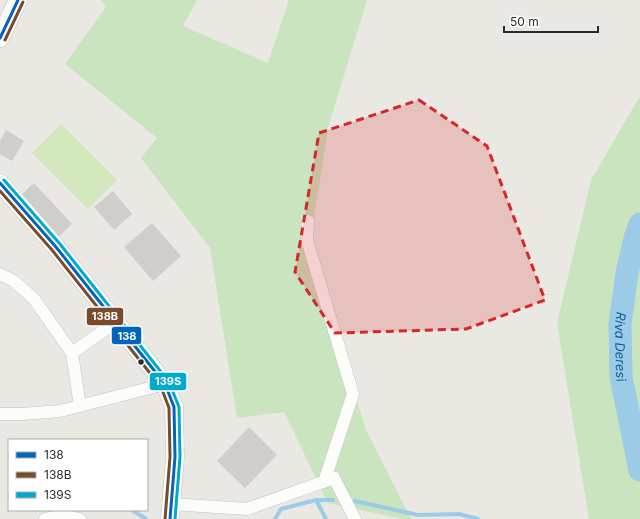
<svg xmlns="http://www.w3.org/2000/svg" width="640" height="519" font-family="Inter,sans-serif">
	<rect width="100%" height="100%" fill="#eae8e3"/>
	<path fill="#c9e4be" d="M 101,0 L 197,0 L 183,26 L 268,63 L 289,0 L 367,0 L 328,128 L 310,244 L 366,430 L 411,519 L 402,519 L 328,503 L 284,412 L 237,418 L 210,248 L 141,158 L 157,138 L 65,64 L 106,7 Z
		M 640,96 L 640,519 L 589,519 L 557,323 L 591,180 Z"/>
	<path fill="#d2e7bc" d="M 61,124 L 117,180 L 88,209 L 32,153 Z"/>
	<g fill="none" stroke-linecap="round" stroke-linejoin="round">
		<path stroke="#9bcbe7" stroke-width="4" d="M 316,500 L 326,519
			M 355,501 L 418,515 L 459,514 L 478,519
			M 132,510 L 146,519
			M 275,519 L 281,509 L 316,500 L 333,500"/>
		<path stroke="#9bcbe7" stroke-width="23" id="s1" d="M 640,224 L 635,238 L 627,273 L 620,324 L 621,377 L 640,470"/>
	</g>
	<path fill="#cfceca" d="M 6,130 L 24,141 L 12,161 L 0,154 L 0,141 Z
		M 34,183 L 72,224 L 58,237 L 20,196 Z
		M 113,191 L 132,214 L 114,230 L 94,207 Z
		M 152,223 L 181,256 L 153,281 L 124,247 Z
		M 249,427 L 277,455 L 245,488 L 217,461 Z"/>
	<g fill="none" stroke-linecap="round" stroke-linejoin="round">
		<g stroke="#c4c3c3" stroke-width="13">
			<path id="minor" d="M 308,221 L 307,240 L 353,394 L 324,482
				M 0,274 L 14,281 L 34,299 L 72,353
				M 80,406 L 72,353 L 116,322
				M 0,414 L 23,414 L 60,411 L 165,384
				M 171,504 L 247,509 L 334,478 L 355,519
				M 45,519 C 57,515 68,516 80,519"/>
		</g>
		<g stroke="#c4c3c3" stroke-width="19">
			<path id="secondary" d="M 0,38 L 18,0
				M 0,183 L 56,247 L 165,384 L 174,407 L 175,457 L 170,519"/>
		</g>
		<use href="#minor" stroke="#fcfcfb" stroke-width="12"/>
		<use href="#secondary" stroke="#fcfcfb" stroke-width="18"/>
		<g stroke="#fff" stroke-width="6">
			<path id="bus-1" d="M 0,38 L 18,0
				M 0,183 L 56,247 L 165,384 L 174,407 L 175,457 L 170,519"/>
		</g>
		<g stroke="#fff" stroke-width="6">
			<path id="bus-2" d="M 5,40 L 23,2
				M 0,191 L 52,250 L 161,387 L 169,408 L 170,457 L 165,519"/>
		</g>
		<g stroke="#fff" stroke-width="6">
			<path id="bus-3" d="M 4,180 L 60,244 L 169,382 L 179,407 L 180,457 L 175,519"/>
		</g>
		<use href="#bus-1" stroke="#0065bd" stroke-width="3"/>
		<use href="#bus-2" stroke="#7a4b2a" stroke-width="3"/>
		<use href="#bus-3" stroke="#00a9ce" stroke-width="3"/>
	</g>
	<path fill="#d62828" fill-opacity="0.2" stroke="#d62828" stroke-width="3" stroke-dasharray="8 5" stroke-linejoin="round" d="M 419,100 L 487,146 L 545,300 L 466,329 L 335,333 L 295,272 L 319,133 Z"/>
	<circle fill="#2c2c2c" stroke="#fff" stroke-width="1.5" cx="141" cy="362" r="3.5"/>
	<g text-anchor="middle" stroke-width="4" stroke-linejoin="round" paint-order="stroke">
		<g font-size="13" font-style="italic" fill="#155b98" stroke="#fff">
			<text dy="5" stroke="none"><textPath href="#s1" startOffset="125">Riva Deresi</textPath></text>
		</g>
	</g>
	<g stroke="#fff" stroke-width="1.5">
		<rect x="86" y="307" width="38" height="19" rx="4" fill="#7a4b2a"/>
		<rect x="111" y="326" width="31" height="19" rx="4" fill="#0065bd"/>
		<rect x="149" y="372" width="38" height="19" rx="4" fill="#00a9ce"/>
	</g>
	<g font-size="11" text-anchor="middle" font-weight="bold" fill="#fff">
		<text x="105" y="320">138B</text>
		<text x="127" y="340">138</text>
		<text x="168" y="385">139S</text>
	</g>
	<rect x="8" y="439" width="140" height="72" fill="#ffffff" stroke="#ababab"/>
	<rect x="16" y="452" width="20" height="6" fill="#0065bd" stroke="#ababab"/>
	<text x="44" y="459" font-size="12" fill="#2c2c2c">138</text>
	<rect x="16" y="472" width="20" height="6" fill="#7a4b2a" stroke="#ababab"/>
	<text x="44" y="479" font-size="12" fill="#2c2c2c">138B</text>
	<rect x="16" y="492" width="20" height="6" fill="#00a9ce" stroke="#ababab"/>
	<text x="44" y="499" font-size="12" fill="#2c2c2c">139S</text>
	<path d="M504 26v6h94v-6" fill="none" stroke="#2c2c2c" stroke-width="2"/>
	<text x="510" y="26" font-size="12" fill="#2c2c2c" stroke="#ffffff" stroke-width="3" paint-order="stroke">50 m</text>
</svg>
